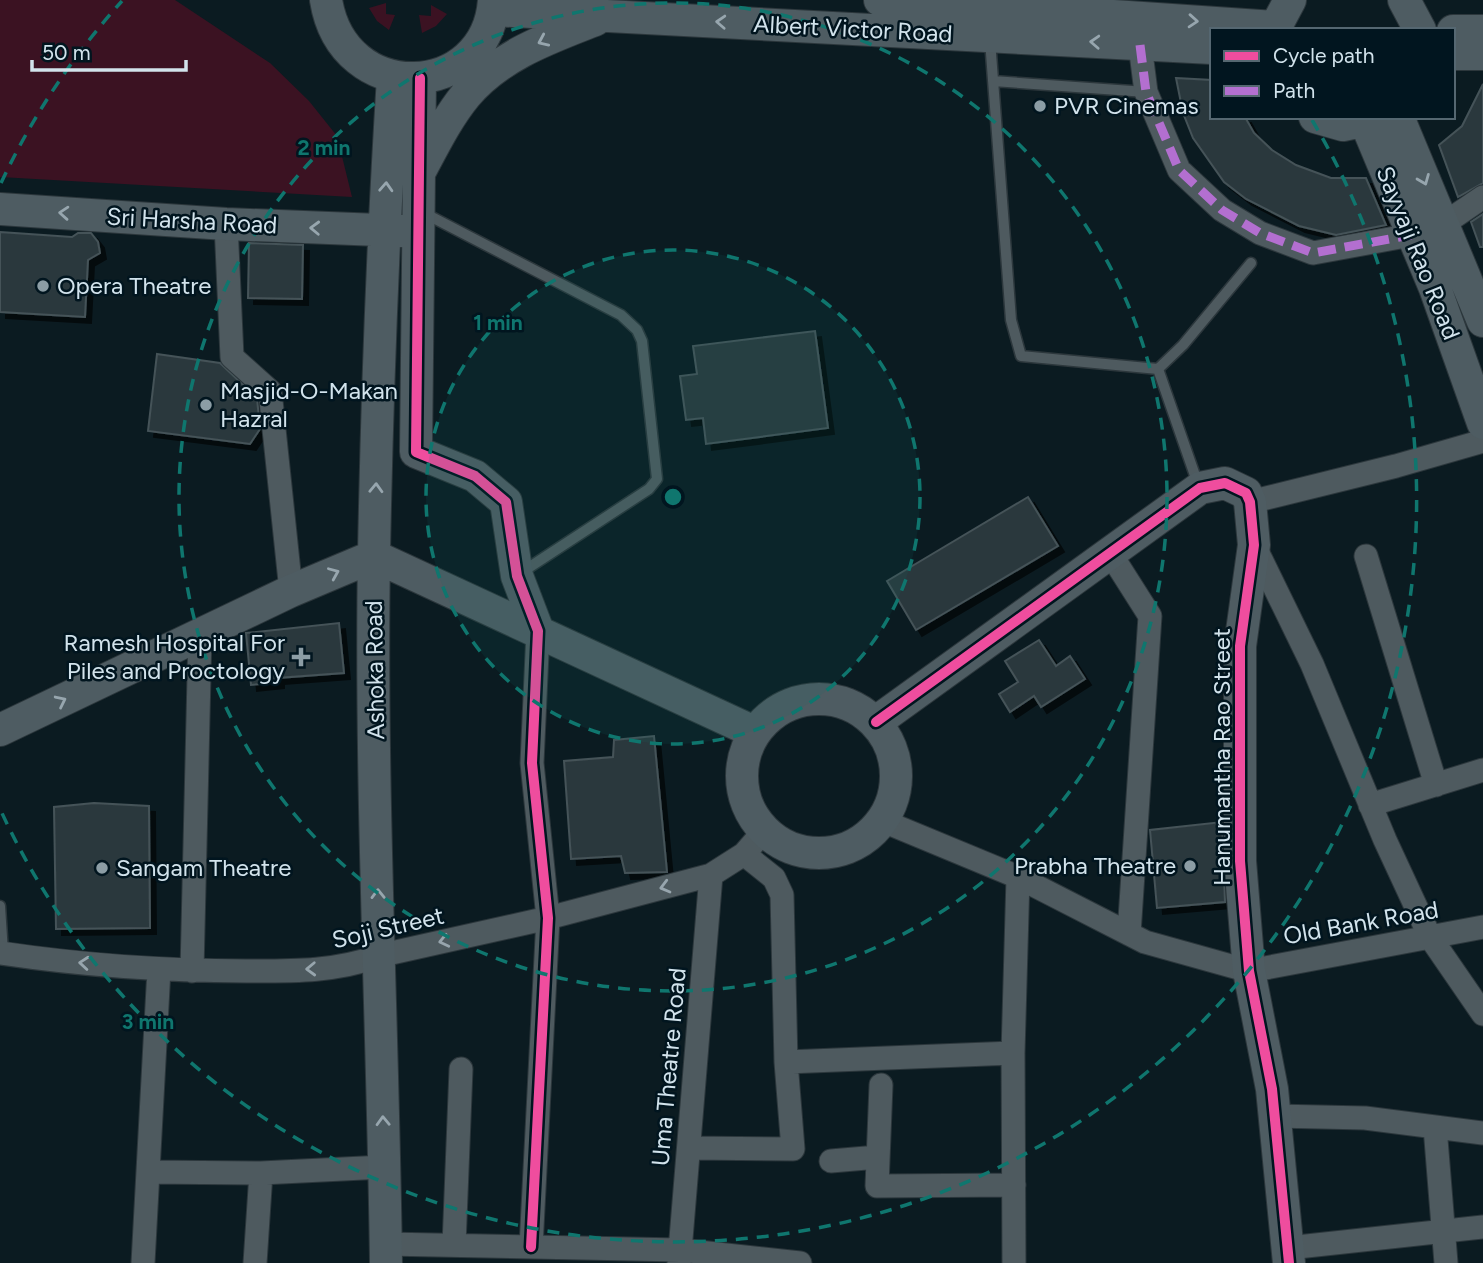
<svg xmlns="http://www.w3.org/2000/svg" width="1483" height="1263" font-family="Figtree,sans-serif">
	<defs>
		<filter id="shadow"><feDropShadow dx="6" dy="6" stdDeviation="0" flood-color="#0009"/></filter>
	</defs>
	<rect width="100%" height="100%" fill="#0b1b21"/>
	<path fill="#3b1222" d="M 0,0 L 175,0 L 270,63 L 309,101 L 337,136 L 352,197 L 0,177 Z
		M 386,3 L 386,14 L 395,15 L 389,30 L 377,21 L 369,8 Z
		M 431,5 L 447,14 L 436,26 L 422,33 L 419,15 L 431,16 Z"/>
	<path fill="#2c393e" stroke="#455358" stroke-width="2" filter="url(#shadow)" d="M 1176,78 L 1212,80 L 1212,117 L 1245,117 L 1254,133 L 1272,150 L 1296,165 L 1331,178 L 1366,178 L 1386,225 L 1336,235 L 1299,226 L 1246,199 L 1224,182 L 1193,138 L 1183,113 Z
		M 1483,84 L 1483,183 L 1458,197 L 1439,145 L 1462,126 Z
		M 1483,214 L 1483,247 L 1480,247 L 1471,222 Z
		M 0,232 L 72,237 L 78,233 L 91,233 L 98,242 L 100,253 L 88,260 L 85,317 L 0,312 Z
		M 249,243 L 303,245 L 302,299 L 248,298 Z
		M 815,331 L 828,428 L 706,444 L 703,418 L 686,420 L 680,376 L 697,374 L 693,346 Z
		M 157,354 L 220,363 L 257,398 L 260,429 L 250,444 L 148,431 Z
		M 1028,497 L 1058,546 L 916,630 L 887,581 Z
		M 339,623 L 344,673 L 278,678 L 278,682 L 251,685 L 246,633 Z
		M 1039,640 L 1056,666 L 1070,656 L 1085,679 L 1041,707 L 1034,696 L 1010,712 L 999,694 L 1018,682 L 1005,661 Z
		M 654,736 L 667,872 L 625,873 L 621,856 L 571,859 L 564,761 L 613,757 L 614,740 Z
		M 94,803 L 149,806 L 150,928 L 56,929 L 54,807 Z
		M 1222,822 L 1225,902 L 1157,908 L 1150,830 Z"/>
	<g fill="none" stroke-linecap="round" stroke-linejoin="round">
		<g stroke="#2c373c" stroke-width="13">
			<path id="lane" d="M 990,40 L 1011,320 L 1021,356 L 1158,369
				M 993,81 L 1146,92
				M 422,212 L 621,315 L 637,330 L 642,341 L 657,479 L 649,489 L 519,574
				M 1199,487 L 1158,369 L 1183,345 L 1251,263
				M 0,906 L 3,953"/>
		</g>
		<g stroke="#2c373c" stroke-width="25">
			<path id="street" d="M 1140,45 L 1146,92 L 1179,170 L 1222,210 L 1260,233 L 1313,253 L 1411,235
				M 226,224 L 232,357 L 270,391 L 291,591
				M 1442,225 L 1483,197
				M 1250,502 L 1396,466 L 1483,441
				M 1254,545 L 1312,664 L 1385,840 L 1430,937 L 1483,1014
				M 1110,553 L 1150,616 L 1129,934
				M 1366,556 L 1436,785
				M 1370,805 L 1483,770
				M 883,821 L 1018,877 L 1145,942 L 1249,971 L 1483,927
				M 0,953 C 81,965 163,971 246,971 C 291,971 335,972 378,956 L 548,918 L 711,875 L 744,854 L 764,831
				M 192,971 L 200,634
				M 786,1062 L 1013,1053
				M 881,1085 L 877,1186 L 1014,1185
				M 1275,1116 L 1365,1118 L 1483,1133
				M 1435,1127 L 1446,1263
				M 689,1148 L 793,1149 L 786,1062 L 782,895 L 774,878 L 744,854
				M 831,1161 L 878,1157
				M 148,1172 L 261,1173 L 384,1167
				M 386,1244 L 680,1250 L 800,1263
				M 454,1245 L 461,1069
				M 531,1247 L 548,918 L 532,763 L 538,631
				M 1288,1248 L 1483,1227
				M 143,1263 L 159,969
				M 255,1263 L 261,1173
				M 679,1263 L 711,875
				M 1014,1263 L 1013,1053 L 1018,877"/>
		</g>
		<g stroke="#2c373c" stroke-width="34">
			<path id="secondary" d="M 326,0 C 343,107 487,101 494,0
				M 880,0 L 1274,27
				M 1404,0 L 1420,30
				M 493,10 L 1212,48
				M 1274,30 L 1290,0
				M 1453,31 L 1483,31
				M 1453,54 L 1483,54
				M 420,78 L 416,452 L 475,476 L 506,502 L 517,576 L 538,631
				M 1315,117 L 1343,125 L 1381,117
				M 1398,117 L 1483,321
				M 1366,123 L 1435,288 L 1483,423
				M 419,173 C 433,147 447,118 466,95 C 500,55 549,38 595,20
				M 0,209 L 226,224 L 404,231
				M 374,556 L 754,732
				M742 776a77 77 0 1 1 154 0a77 77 0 1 1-154 0Z
				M 876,722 L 1200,488 L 1225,483 L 1246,493 L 1250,502 L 1254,545 L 1240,646 L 1240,861 L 1249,971 L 1272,1089 L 1289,1263
				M 0,730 L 291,591 L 374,556
				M 386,1263 C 383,1027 370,790 374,554 C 377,395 383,236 393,77"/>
		</g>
		<use href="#lane" stroke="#4e5a5f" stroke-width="10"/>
		<use href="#street" stroke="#4e5a5f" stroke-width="23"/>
		<use href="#secondary" stroke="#4e5c62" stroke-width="32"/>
		<path stroke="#b36fd0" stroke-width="9" stroke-dasharray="18 9" stroke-linecap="butt" d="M 1140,45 L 1146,92 L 1179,170 L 1222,210 L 1260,233 L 1313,253 L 1411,235"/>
		<g stroke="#01151f" stroke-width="15">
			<path id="cycleway" d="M 420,78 L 416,452 L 475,476 L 506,502 L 517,576 L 538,631 L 532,763 L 548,918 L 531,1247
				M 876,722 L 1200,488 L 1225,483 L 1246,493 L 1250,502 L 1254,545 L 1240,646 L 1240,861 L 1249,971 L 1272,1089 L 1289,1263"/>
		</g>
		<use href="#cycleway" stroke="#ef4d9e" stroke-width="10"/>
	</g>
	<defs><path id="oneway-chevron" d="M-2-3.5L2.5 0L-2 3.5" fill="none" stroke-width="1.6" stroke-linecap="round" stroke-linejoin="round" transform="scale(1.75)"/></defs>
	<g stroke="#97a6ae">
		<use href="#oneway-chevron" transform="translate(1193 21) rotate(4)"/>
		<use href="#oneway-chevron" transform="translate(721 22) rotate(-177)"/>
		<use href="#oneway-chevron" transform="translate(543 41) rotate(156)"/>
		<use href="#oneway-chevron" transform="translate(1095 42) rotate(-177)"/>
		<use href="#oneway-chevron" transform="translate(1424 180) rotate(68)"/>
		<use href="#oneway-chevron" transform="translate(386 187) rotate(-87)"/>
		<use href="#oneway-chevron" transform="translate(64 213) rotate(-176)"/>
		<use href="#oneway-chevron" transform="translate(315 228) rotate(-178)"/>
		<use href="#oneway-chevron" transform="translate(376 488) rotate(-88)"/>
		<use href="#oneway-chevron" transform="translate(334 573) rotate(-23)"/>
		<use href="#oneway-chevron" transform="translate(61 701) rotate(-26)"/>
		<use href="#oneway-chevron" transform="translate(378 894) rotate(-91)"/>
		<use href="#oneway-chevron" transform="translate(383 1121) rotate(-92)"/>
	</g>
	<g stroke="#97a5ad">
		<use href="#oneway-chevron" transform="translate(665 887) rotate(165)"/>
		<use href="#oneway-chevron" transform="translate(444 941) rotate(167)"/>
		<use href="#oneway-chevron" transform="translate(84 963) rotate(-175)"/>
		<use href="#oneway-chevron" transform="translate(311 969) rotate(178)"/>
	</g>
	<circle cx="673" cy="497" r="247" fill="#0f766e" fill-opacity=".12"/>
	<g fill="none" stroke="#0f766e" stroke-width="3.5" stroke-dasharray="12 9">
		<circle cx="673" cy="497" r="247"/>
		<circle cx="673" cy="497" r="494"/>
		<path d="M1 183A742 742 0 0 1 122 1M1312 120A742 742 0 1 1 1 811"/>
	</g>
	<g fill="#8c9da5" stroke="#01151f" stroke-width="2.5">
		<circle cx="1040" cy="106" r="7"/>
		<circle cx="43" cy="286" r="7"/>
		<circle cx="206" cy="405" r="7"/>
		<path d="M297.5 646.5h7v7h7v7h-7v7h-7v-7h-7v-7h7z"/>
		<circle cx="1190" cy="866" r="7"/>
		<circle cx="102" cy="868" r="7"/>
	</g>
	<g text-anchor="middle" stroke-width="5" stroke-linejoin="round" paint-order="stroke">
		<g font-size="24" fill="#d2e3ec" stroke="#01151f">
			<text transform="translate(853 29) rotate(3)" y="8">Albert Victor Road</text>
			<text transform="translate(192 221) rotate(3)" y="8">Sri Harsha Road</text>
			<text transform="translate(1418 253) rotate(68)" y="8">Sayyaji Rao Road</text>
			<text transform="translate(375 670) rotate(-91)" y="8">Ashoka Road</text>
			<text transform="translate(1222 757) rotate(-90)" y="8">Hanumantha Rao Street</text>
			<text transform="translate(1361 923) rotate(-10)" y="8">Old Bank Road</text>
			<text transform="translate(388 928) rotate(-13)" y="8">Soji Street</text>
			<text transform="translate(669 1067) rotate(-85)" y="8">Uma Theatre Road</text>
		</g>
		<g font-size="24" fill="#d2e3ec" stroke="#01151f" text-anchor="start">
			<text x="1054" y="114">PVR Cinemas</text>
			<text x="57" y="294">Opera Theatre</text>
			<text x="220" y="399">Masjid-O-Makan<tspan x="220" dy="28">Hazral</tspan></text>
			<text x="285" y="651" text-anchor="end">Ramesh Hospital For<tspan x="285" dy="28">Piles and Proctology</tspan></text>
			<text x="1176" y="874" text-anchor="end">Prabha Theatre</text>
			<text x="116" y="876">Sangam Theatre</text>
		</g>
	</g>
	<circle cx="673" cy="497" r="10" fill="#0f766e" stroke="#01151f" stroke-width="3.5"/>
	<g font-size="21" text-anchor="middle" font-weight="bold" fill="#0f766e" stroke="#01151f" stroke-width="5" stroke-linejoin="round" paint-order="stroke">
		<text x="324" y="155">2 min</text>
		<text x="498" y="330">1 min</text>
		<text x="148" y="1029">3 min</text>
	</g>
	<rect x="1210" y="28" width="245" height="91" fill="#01151f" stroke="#556771" stroke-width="2"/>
	<rect x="1224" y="51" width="35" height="10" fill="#ef4d9e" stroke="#556771" stroke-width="2"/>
	<text x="1273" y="63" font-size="21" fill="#d2e3ec">Cycle path</text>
	<rect x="1224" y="86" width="35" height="10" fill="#b36fd0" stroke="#556771" stroke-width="2"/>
	<text x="1273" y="98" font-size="21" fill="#d2e3ec">Path</text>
	<path d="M32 60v10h154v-10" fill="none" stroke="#d2e3ec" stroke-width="3.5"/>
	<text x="42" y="60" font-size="21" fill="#d2e3ec" stroke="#01151f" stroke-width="5" paint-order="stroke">50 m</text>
</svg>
